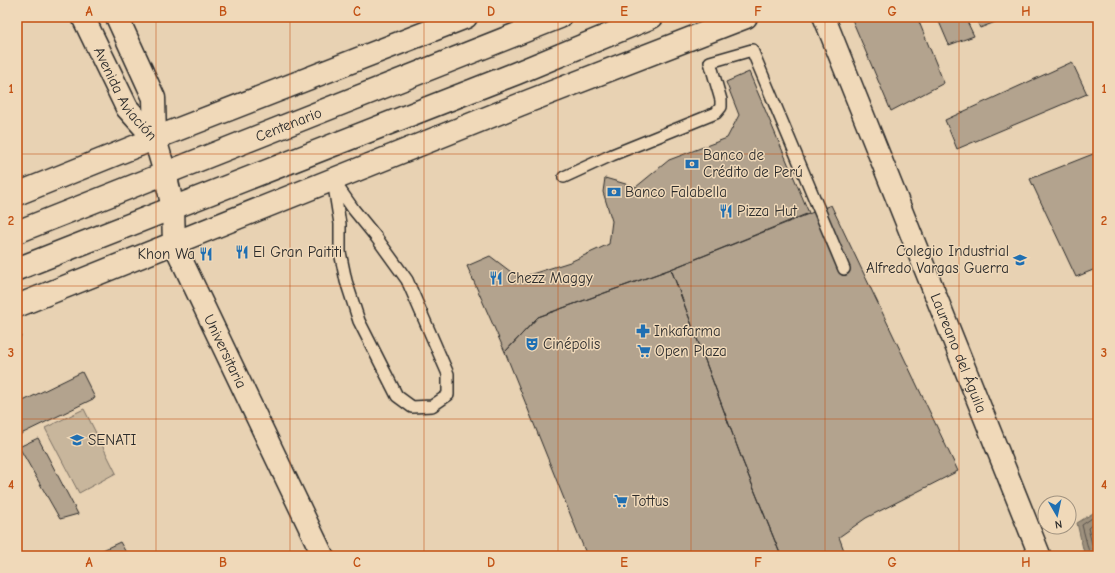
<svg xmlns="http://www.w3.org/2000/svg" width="1115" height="573" font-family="'Comic Neue',sans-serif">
	<rect width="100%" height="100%" fill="#e8d2b3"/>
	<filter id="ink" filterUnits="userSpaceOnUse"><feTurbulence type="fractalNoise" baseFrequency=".025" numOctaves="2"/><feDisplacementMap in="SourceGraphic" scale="8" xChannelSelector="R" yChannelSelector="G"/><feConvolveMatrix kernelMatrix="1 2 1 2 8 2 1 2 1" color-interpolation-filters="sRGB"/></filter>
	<g filter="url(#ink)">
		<path fill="#c8b69c" stroke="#7a7064" d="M 84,409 L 116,473 L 79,493 L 45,428 Z"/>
		<path fill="#9d907d" stroke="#6f685c" d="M 1098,510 L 1098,556 L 1087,556 L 1084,553 L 1077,523 Z"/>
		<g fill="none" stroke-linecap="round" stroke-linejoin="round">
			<path stroke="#59534c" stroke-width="1" d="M 1090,556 L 1082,525 L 1098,514
				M 1095,556 L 1088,528 L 1098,520"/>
		</g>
		<path fill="#b3a38e" stroke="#2b2b2b" d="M 851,17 L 917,17 L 944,83 L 891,111 Z
			M 937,17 L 965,17 L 974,36 L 949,45 Z
			M 975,17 L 1008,17 L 980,28 Z
			M 1072,62 L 1087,94 L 957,149 L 945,120 Z
			M 749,72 L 809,213 L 671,269 L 538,317 L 505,352 L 467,266 L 490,256 L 519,278 L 570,262 L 609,244 L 612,221 L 603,192 L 605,178 L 636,187 L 669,160 L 727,138 L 739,115 L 726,82 Z
			M 1098,152 L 1098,268 L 1076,277 L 1030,179 Z
			M 831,205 L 958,471 L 866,518 L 839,537 L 846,556 L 781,556 L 743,462 L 671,269 Z
			M 671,269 L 743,462 L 781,556 L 587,556 L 505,352 L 538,317 Z
			M 17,328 L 21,337 L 17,338 Z
			M 82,372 L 95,398 L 17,436 L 17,404 Z
			M 38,438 L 78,514 L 60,519 L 19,447 Z
			M 120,542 L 128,556 L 90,556 Z"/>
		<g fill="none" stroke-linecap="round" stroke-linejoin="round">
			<g stroke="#2b2b2b" stroke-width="14">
				<path id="service" d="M 564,177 L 612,155 L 716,113 L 721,107 L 721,100 L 710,62 L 752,50 L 844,269
					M 333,180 L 354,210 L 376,237 L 407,280 L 448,374 L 448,395 L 432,406 L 412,407 L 397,396 L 359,321 L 346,281 L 340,252 L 340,224 Z"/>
			</g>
			<g stroke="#2b2b2b" stroke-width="24">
				<g id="minor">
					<path id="s1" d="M 824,17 L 1040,556"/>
					<path id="s2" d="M 174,244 L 323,556"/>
				</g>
			</g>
			<g stroke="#2b2b2b" stroke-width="25">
				<path id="tertiary" d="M 17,194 L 166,134 L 466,17
					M 173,208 L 174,244
					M 17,306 L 529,101 L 746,17"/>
			</g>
			<g stroke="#2b2b2b" stroke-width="25">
				<g id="secondary">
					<path id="s3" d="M 83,17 L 127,108 L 155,139"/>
					<path d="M 117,17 L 154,98 L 155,139 L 165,173 L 173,208"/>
				</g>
			</g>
			<g stroke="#2b2b2b" stroke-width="25">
				<g id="trunk">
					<path id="s4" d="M 17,232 L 560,17"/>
					<path d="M 17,269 L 517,73 L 652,17"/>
				</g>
			</g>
			<use href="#service" stroke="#f0d9b9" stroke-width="11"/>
			<use href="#minor" stroke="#f0d9b9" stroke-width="21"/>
			<use href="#tertiary" stroke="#f0d9b9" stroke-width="22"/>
			<use href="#secondary" stroke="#f0d9b9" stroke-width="22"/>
			<use href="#trunk" stroke="#f0d9b9" stroke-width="22"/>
		</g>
	</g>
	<path fill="none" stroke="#c25012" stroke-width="1" stroke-opacity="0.55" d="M 156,17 L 156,556M 290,17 L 290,556M 424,17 L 424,556M 558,17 L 558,556M 691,17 L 691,556M 825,17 L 825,556M 959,17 L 959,556M 17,154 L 1098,154M 17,286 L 1098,286M 17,419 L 1098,419"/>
	<defs>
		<g id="bank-bare" transform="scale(1.08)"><path d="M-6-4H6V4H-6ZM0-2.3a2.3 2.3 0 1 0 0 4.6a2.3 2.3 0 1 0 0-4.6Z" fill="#1f6fb2" stroke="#f0d9b9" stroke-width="2.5" paint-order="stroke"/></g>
		<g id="restaurant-bare" transform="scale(1.08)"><path d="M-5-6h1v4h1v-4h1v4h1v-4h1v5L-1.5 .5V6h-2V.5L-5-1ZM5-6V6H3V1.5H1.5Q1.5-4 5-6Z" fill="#1f6fb2" stroke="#f0d9b9" stroke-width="2.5" paint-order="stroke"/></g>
		<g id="university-bare" transform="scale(1.08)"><path d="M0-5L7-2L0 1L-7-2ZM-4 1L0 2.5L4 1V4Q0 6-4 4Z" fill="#1f6fb2" stroke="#f0d9b9" stroke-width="2.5" paint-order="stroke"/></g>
		<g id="pharmacy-bare" transform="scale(1.08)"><path d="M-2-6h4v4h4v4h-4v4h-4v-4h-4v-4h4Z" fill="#1f6fb2" stroke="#f0d9b9" stroke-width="2.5" paint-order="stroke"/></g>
		<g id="theatre-bare" transform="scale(1.08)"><path d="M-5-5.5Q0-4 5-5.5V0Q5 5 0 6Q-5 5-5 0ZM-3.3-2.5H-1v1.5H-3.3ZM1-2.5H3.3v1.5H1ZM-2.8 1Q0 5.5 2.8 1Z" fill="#1f6fb2" stroke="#f0d9b9" stroke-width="2.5" paint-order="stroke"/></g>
		<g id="supermarket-bare" transform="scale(1.08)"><path d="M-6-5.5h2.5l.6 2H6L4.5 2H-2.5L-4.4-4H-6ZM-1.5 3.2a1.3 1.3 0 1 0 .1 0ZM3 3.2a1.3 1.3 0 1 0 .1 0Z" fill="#1f6fb2" stroke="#f0d9b9" stroke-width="2.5" paint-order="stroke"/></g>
	</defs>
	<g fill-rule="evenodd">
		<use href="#bank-bare" x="692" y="164"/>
		<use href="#bank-bare" x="614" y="192"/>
		<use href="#restaurant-bare" x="726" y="211"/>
		<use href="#restaurant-bare" x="242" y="252"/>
		<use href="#restaurant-bare" x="206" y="254"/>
		<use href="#university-bare" x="1020" y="260"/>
		<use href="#restaurant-bare" x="496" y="278"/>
		<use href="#pharmacy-bare" x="643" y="331"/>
		<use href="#theatre-bare" x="532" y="344"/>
		<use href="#supermarket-bare" x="644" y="351"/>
		<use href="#university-bare" x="77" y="440"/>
		<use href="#supermarket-bare" x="621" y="501"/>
	</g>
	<g text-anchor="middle" stroke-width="3" stroke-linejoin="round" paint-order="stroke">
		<g font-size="15" fill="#2b2b2b" stroke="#f0d9b9">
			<text dy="5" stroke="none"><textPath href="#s3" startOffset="88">Avenida Aviación</textPath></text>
			<text dy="5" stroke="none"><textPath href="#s4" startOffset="292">Centenario</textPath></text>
			<text dy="5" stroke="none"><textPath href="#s2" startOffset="119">Universitaria</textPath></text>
			<text dy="5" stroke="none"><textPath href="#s1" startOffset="362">Laureano del Águila</textPath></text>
		</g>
		<g font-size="15" fill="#2b2b2b" stroke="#f0d9b9" text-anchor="start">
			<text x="703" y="160">Banco de<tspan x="703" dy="17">Crédito de Perú</tspan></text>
			<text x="625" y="197">Banco Falabella</text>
			<text x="737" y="216">Pizza Hut</text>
			<text x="1009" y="256" text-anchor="end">Colegio Industrial<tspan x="1009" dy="17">Alfredo Vargas Guerra</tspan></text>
			<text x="253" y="257">El Gran Paititi</text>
			<text x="195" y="259" text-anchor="end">Khon Wa</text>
			<text x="507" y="283">Chezz Maggy</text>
			<text x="654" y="336">Inkafarma</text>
			<text x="543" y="349">Cinépolis</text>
			<text x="655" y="356">Open Plaza</text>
			<text x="88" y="445">SENATI</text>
			<text x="632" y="506">Tottus</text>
		</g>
	</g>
	<rect width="1115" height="573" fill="none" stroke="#f0d9b9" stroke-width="44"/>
	<g transform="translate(1057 515) rotate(171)"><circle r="19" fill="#f0d9b9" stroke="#a19380"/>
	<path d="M0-3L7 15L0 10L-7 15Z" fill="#1f6fb2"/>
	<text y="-6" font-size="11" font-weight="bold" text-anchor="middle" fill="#2b2b2b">N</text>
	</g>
	<rect x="22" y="22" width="1071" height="529" fill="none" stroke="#c25012" stroke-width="1.5"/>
	<g font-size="13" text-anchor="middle" font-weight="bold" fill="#c25012">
		<text x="89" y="16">A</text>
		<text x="223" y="16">B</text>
		<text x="357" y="16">C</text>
		<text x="491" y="16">D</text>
		<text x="624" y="16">E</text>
		<text x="758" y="16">F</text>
		<text x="892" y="16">G</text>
		<text x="1026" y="16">H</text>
		<text x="11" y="93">1</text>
		<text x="1104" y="93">1</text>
		<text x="11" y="225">2</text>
		<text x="1104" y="225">2</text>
		<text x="11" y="357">3</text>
		<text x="1104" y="357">3</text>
		<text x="11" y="489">4</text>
		<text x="1104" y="489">4</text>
		<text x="89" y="567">A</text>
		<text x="223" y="567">B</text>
		<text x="357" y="567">C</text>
		<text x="491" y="567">D</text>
		<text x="624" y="567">E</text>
		<text x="758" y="567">F</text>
		<text x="892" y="567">G</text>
		<text x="1026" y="567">H</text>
	</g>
</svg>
